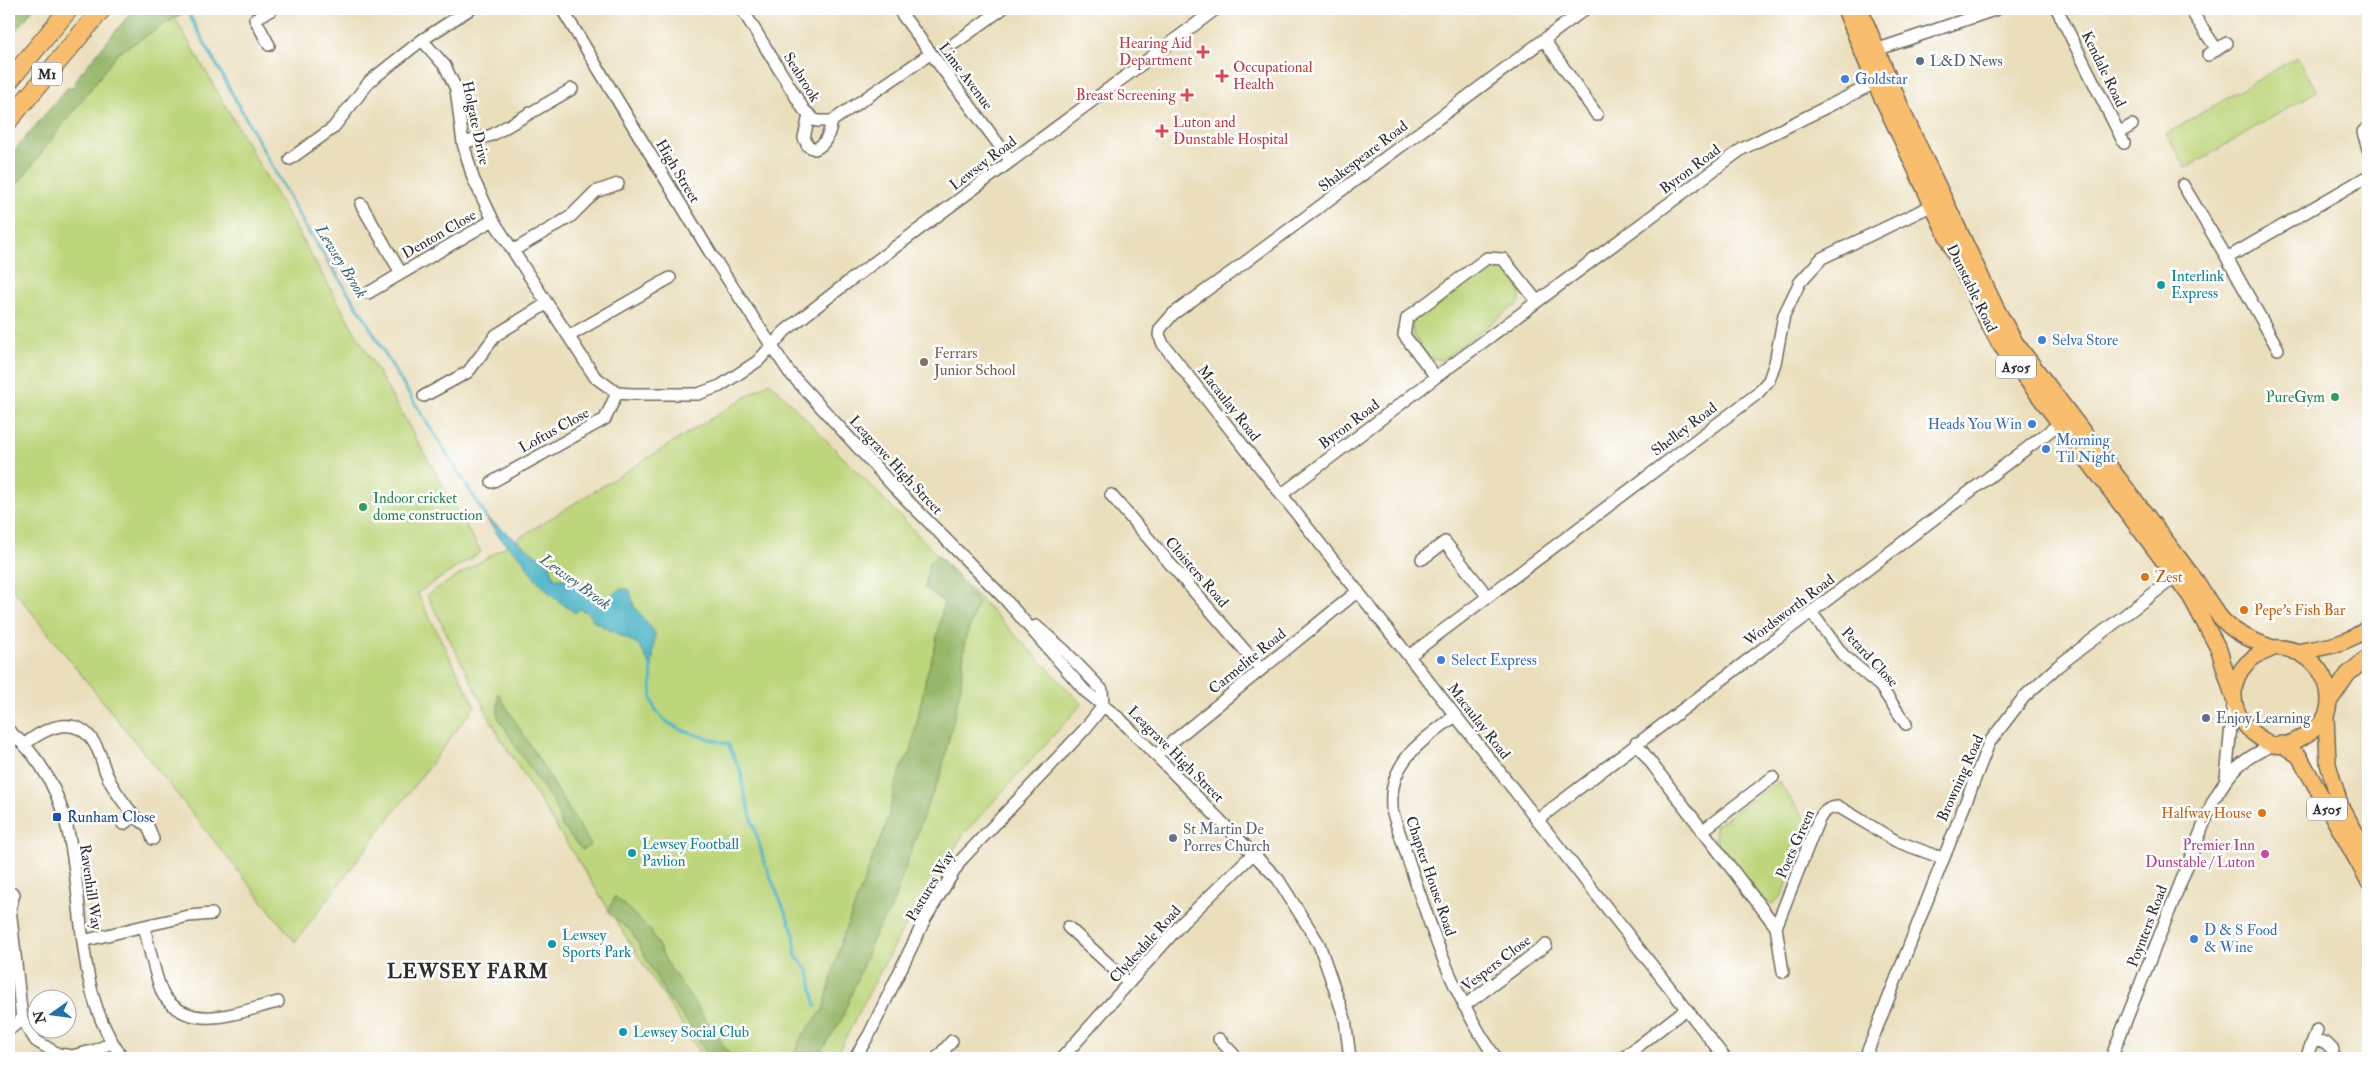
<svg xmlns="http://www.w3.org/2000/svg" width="2377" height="1067" font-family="'IM FELL Double Pica',serif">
	<rect width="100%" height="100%" fill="#fff"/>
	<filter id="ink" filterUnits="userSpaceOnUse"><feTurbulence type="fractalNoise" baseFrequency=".02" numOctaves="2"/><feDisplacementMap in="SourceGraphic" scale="10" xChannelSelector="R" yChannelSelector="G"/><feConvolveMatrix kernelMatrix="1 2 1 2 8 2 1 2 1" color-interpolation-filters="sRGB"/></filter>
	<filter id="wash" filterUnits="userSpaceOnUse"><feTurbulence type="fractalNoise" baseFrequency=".0096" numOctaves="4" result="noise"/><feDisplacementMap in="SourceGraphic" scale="20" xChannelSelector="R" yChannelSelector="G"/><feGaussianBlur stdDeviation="1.12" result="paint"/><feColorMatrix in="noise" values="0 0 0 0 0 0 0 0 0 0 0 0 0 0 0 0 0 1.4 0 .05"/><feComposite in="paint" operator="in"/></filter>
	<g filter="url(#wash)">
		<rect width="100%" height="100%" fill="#eadebb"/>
		<path fill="#bdd67b" stroke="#748053" d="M 135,9 L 170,9 L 481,552 L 417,593 L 475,706 L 295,942 L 9,584 L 9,169 Z
			M 2297,57 L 2317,91 L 2186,168 L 2166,134 Z
			M 1487,264 L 1500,265 L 1520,289 L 1520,302 L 1442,360 L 1430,358 L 1413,335 L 1412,321 Z
			M 770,382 L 1082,704 L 963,835 L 894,945 L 835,1058 L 703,1058 L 500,738 L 427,595 Z
			M 1778,781 L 1810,826 L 1782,896 L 1772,904 L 1761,899 L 1716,842 L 1715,826 Z"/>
		<path fill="#96b76b" stroke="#60714b" d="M 9,9 L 33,9 L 9,40 Z
			M 134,9 L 188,10 L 118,53 L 9,195 L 9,157 L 68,87 L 72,89 L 80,74 Z
			M 938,555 L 978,602 L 965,640 L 961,686 L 941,774 L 925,811 L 891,909 L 876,931 L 841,1021 L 816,1058 L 793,1058 L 801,1037 L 823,1010 L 842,939 L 877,846 C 894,817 890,778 911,752 L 926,677 L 935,647 L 944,602 L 925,588 L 929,562 Z
			M 498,693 L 591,845 L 582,850 L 562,826 L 553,802 L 519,752 L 498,717 Z
			M 615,896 L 651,931 L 667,963 L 732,1058 L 709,1058 L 691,1027 L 666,995 L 631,931 L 608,913 Z"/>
		<path fill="#48b3c6" stroke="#3a6f78" d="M 484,516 L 550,565 L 555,579 L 570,579 L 597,604 C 612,601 613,585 630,590 L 634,606 L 655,633 L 652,669 L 639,645 L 594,622 L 589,614 L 580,609 L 575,613 L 553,597 L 533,576 L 524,562 L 500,538 Z"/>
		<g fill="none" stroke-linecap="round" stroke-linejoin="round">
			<path stroke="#48b3c6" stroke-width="3" d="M 186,9 L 305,226 L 366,320 L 396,373 L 487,518
				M 651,665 C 653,676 650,690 652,701 C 660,731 704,736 728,744 L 741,772 L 743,789 L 765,864 L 794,933 L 796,956 L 809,972 L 816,1006"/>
		</g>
	</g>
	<g filter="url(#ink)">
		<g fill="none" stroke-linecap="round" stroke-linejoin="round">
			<g stroke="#6e6a5d" stroke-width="14">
				<path id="minor" d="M 470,9 L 422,40 L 445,66 L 456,89 L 463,143 L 473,178 L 493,220 L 595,377 L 617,393 L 632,394 L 698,394 L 720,386 L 758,361 L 785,331 L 848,282 L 1216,9
					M 562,9 L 711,254 L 789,372 L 894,487 L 1004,598 L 1085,691 L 1120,719 L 1278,879 L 1319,944 L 1345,1019 L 1350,1058
					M 742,9 L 804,110 L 816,121 L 832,121 L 930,54
					M 898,9 L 1011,161
					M 1585,9 L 1240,266 L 1173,314 L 1160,329 L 1159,335 L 1163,344 L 1725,1058
					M 2057,9 L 2124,143
					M 2190,9 L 2217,50
					M 1544,40 L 1597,115
					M 955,43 L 1002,9
					M 269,45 L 255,19 L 273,9
					M 1876,50 L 1997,9
					M 2208,55 L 2227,43
					M 809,115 L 804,138 L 808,146 L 815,149 C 827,144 829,133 832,121
					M 2368,127 L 2363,132 L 2368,149
					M 2119,133 L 2132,125
					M 463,143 L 492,135 L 572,89
					M 290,159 L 333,128 L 370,81 L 422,40
					M 2183,185 L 2227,258
					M 361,204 L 401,273
					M 514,250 L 570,217 L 595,192 L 618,184
					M 368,293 L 493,220
					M 569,336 L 670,278
					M 2278,349 L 2227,258 L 2368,176
					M 1436,377 L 1404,335 L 1407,318 L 1487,258 L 1503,259 L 1537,301
					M 424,396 L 468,372 L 496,335 L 546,304
					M 492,482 L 605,419 L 617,393
					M 1111,495 L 1260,668
					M 1281,495 L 1436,377 L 1742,149 L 1875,83
					M 1422,559 L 1445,542 L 1488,597
					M 1811,612 L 1843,655 L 1880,686 L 1906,724
					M 1036,626 L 1064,650 L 1102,690 L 1103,706
					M 1409,656 L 1757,394 L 1769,380 L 1775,363 L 1784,315 L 1800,282 L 1822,258 L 1933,205
					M 1455,716 C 1430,735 1399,754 1393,787 C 1391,795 1392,803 1392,811 C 1421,895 1444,985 1496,1058
					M 9,731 C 112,814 50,964 123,1058
					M 1636,743 L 1776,927 L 1783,972
					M 25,744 C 49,725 80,713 97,748 C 102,757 103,768 108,777 C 114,791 125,804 134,816
					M 1156,755 L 1358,591
					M 2226,778 L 2233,705
					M 1537,820 L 2059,424
					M 123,824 L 134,816 L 148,826 L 153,839
					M 1702,831 L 1773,777
					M 14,894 L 10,908 L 22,1019 L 36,1041 L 58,1054 L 72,1056 L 96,1050 L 111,1043
					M 144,926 L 189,916 L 212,914
					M 1068,927 L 1129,983
					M 1776,927 L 1818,821 C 1823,812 1828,807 1839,807 L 1896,841 L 1942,858
					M 83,941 L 144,926 C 147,939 158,988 164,996 C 192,1034 240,1011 278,1002
					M 1464,1006 L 1546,945
					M 9,1030 L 22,1019
					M 2314,1038 L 2326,1043 L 2333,1050
					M 1219,1039 L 1237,1058
					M 855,1058 L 870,1033 L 925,919 L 961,860 L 1085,729 L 1103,706
					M 937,1058 L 952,1041
					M 1062,1058 L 1182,923 L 1254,853
					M 1623,1058 L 1686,1009
					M 1865,1058 L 1989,743 L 2024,697 L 2058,666 L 2175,577
					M 2111,1058 L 2213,801 C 2230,771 2242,758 2274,745
					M 2306,1058 L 2317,1030"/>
			</g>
			<g stroke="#6e6a5d" stroke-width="18">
				<path id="major" d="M 1845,9 L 1875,83 L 1981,309 L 1999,343 L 2190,596 L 2219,650 L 2233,696
					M 1860,9 L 1906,119 L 1997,310 L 2015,342 L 2197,582 C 2222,623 2227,632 2273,648
					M 2273,648 C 2308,645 2337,680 2327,713 C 2322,728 2289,749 2273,745 C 2268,743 2261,739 2257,736 C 2228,716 2225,676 2256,656 C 2261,653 2268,651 2273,648 Z
					M 2295,652 C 2325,647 2343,646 2368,628
					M 2329,702 L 2348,674 L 2368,657
					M 2326,716 L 2328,764 L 2341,807 L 2368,854
					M 2281,744 L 2299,756 L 2368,880"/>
			</g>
			<g stroke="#6e6a5d" stroke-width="20">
				<path id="highway" d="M 9,81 L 69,9
					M 9,120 L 102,9"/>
			</g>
			<use href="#minor" stroke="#fff" stroke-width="11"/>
			<use href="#major" stroke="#f9be6d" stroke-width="15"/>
			<use href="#highway" stroke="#f9be6d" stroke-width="18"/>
		</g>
	</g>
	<g fill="#e0444e" stroke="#fff" stroke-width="2">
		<path d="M1200.5 44.5h5v5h5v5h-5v5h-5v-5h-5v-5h5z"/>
		<path d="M1219.5 68.5h5v5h5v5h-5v5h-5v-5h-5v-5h5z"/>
		<path d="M1184.5 87.5h5v5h5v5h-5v5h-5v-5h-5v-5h5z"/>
		<path d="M1159.5 123.5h5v5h5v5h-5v5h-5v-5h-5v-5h5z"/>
	</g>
	<g fill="#5c6f8a" stroke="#fff" stroke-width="2">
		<circle cx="1920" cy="61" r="5"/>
		<circle cx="2206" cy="718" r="5"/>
	</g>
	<g fill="#3f7fe0" stroke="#fff" stroke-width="2">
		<circle cx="1845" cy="79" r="5"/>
		<circle cx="2042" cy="340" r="5"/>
		<circle cx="2032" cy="424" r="5"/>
		<circle cx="2046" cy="449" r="5"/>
		<circle cx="1441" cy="660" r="5"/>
		<circle cx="2194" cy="939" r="5"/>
	</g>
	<g fill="#0f9aa8" stroke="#fff" stroke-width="2">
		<circle cx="2161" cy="285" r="5"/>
		<circle cx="632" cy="853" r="5"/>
		<circle cx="552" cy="944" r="5"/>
		<circle cx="623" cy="1032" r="5"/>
	</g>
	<circle fill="#8d6e63" stroke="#fff" stroke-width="2" cx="924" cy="362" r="5"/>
	<g fill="#2e9e5b" stroke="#fff" stroke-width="2">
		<circle cx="2335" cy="397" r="5"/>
		<circle cx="363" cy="507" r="5"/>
	</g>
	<g fill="#e8710a" stroke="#fff" stroke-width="2">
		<circle cx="2145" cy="577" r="5"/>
		<circle cx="2244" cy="610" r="5"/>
		<circle cx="2262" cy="813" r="5"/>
	</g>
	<rect fill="#1a4fb4" stroke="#fff" stroke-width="2" x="52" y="812" width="10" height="10" rx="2.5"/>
	<circle fill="#6b7280" stroke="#fff" stroke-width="2" cx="1173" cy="838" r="5"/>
	<circle fill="#d1479c" stroke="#fff" stroke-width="2" cx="2265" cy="854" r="5"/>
	<g text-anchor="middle" stroke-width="5" stroke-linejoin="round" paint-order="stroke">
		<g fill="#fff" stroke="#6b6b6b" stroke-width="1">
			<rect x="32" y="62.5" width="30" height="23" rx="4"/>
			<rect x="1996" y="355.5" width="40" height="23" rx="4"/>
			<rect x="2307" y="797.5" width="40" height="23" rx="4"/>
		</g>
		<g font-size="14" font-weight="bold" fill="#2b2b2b">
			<text x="47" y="79">M1</text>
			<text x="2016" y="372">A505</text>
			<text x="2327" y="814">A505</text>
		</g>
		<g font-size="15" fill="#be3a42" stroke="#fff" text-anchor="end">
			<text x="1192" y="48">Hearing Aid<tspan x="1192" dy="17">Department</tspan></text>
			<text x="1233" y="72" text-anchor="start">Occupational<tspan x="1233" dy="17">Health</tspan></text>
			<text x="1176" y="100">Breast Screening</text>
			<text x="1173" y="127" text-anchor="start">Luton and<tspan x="1173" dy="17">Dunstable Hospital</tspan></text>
		</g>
		<g font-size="15" fill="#4e5e75" stroke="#fff" text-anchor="start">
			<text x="1930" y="66">L&amp;D News</text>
			<text x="2216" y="723">Enjoy Learning</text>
		</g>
		<g font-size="15" fill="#2b2b2b" stroke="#fff">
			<text transform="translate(2104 69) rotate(64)" y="5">Kendale Road</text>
			<text transform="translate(966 76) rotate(53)" y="5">Lime Avenue</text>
			<text transform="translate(802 77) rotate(58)" y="5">Seabrook</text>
			<text transform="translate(476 123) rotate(78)" y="5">Holgate Drive</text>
			<text transform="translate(1363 156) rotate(-37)" y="5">Shakespeare Road</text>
			<text transform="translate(983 163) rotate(-37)" y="5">Lewsey Road</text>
			<text transform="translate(1690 169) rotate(-37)" y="5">Byron Road</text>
			<text transform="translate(678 171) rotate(59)" y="5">High Street</text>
			<text transform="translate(439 234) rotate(-30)" y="5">Denton Close</text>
			<text transform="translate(1972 288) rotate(64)" y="5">Dunstable Road</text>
			<text transform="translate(1229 403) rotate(52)" y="5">Macaulay Road</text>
			<text transform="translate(1349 424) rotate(-37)" y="5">Byron Road</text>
			<text transform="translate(1684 429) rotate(-37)" y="5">Shelley Road</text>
			<text transform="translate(554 430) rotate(-29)" y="5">Loftus Close</text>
			<text transform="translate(896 465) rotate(47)" y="5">Leagrave High Street</text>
			<text transform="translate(1197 572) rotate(49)" y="5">Cloisters Road</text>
			<text transform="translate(1789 610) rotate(-37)" y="5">Wordsworth Road</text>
			<text transform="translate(1870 657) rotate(47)" y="5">Petard Close</text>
			<text transform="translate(1247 661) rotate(-39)" y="5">Carmelite Road</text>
			<text transform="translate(1479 721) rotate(52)" y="5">Macaulay Road</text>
			<text transform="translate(1176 754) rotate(45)" y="5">Leagrave High Street</text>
			<text transform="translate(1960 778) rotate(-66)" y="5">Browning Road</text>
			<text transform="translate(1795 844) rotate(-66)" y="5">Poets Green</text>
			<text transform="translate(1431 876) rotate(71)" y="5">Chapter House Road</text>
			<text transform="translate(930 886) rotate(-59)" y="5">Pastures Way</text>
			<text transform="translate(91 887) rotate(82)" y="5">Ravenhill Way</text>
			<text transform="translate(2147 926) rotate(-69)" y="5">Poynters Road</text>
			<text transform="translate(1145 944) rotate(-48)" y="5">Clydesdale Road</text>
			<text transform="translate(1496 963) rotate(-37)" y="5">Vespers Close</text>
		</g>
		<g font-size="15" fill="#366cbe" stroke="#fff" text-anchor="start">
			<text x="1855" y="84">Goldstar</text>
			<text x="2052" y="345">Selva Store</text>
			<text x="2022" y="429" text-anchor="end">Heads You Win</text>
			<text x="2056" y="445">Morning<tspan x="2056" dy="17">Til Night</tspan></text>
			<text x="1451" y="665">Select Express</text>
			<text x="2204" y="935">D &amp; S Food<tspan x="2204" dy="17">&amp; Wine</tspan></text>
		</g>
		<g font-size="15" fill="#0d838f" stroke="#fff" text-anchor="start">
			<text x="2171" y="281">Interlink<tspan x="2171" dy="17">Express</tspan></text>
			<text x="642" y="849">Lewsey Football<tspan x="642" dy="17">Pavlion</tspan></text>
			<text x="562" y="940">Lewsey<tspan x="562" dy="17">Sports Park</tspan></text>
			<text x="633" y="1037">Lewsey Social Club</text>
		</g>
		<g font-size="15" fill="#785e54" stroke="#fff" text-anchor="start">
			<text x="934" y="358">Ferrars<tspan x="934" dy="17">Junior School</tspan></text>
		</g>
		<g font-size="15" fill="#27864d" stroke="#fff" text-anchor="end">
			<text x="2325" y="402">PureGym</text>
			<text x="373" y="503" text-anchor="start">Indoor cricket<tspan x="373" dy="17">dome construction</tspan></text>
		</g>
		<g font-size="15" fill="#c56008" stroke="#fff" text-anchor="start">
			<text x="2155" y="582">Zest</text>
			<text x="2254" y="615">Pepe's Fish Bar</text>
			<text x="2252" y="818" text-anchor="end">Halfway House</text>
		</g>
		<g font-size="15" fill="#164399" stroke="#fff" text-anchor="start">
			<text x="67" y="822">Runham Close</text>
		</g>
		<g font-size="15" fill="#5b616d" stroke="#fff" text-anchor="start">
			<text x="1183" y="834">St Martin De<tspan x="1183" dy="17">Porres Church</tspan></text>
		</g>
		<g font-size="15" fill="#b23c85" stroke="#fff" text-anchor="end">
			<text x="2255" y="850">Premier Inn<tspan x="2255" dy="17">Dunstable / Luton</tspan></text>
		</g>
		<g font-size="16" font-style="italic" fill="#376169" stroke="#fff">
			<text transform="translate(342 261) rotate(58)" y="6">Lewsey Brook</text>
			<text transform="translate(576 581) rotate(36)" y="6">Lewsey Brook</text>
		</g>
		<g font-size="20" font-weight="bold" letter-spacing="1" fill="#2b2b2b" stroke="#fff">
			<text x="468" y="978">LEWSEY FARM</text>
		</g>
	</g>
	<rect width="2377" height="1067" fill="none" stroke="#fff" stroke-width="30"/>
	<g transform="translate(52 1014) rotate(256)"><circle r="24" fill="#ffffff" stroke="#aaaaaa"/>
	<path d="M0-4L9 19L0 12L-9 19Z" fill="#1f6fb2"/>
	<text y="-8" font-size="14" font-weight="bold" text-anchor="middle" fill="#2b2b2b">N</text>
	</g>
</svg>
